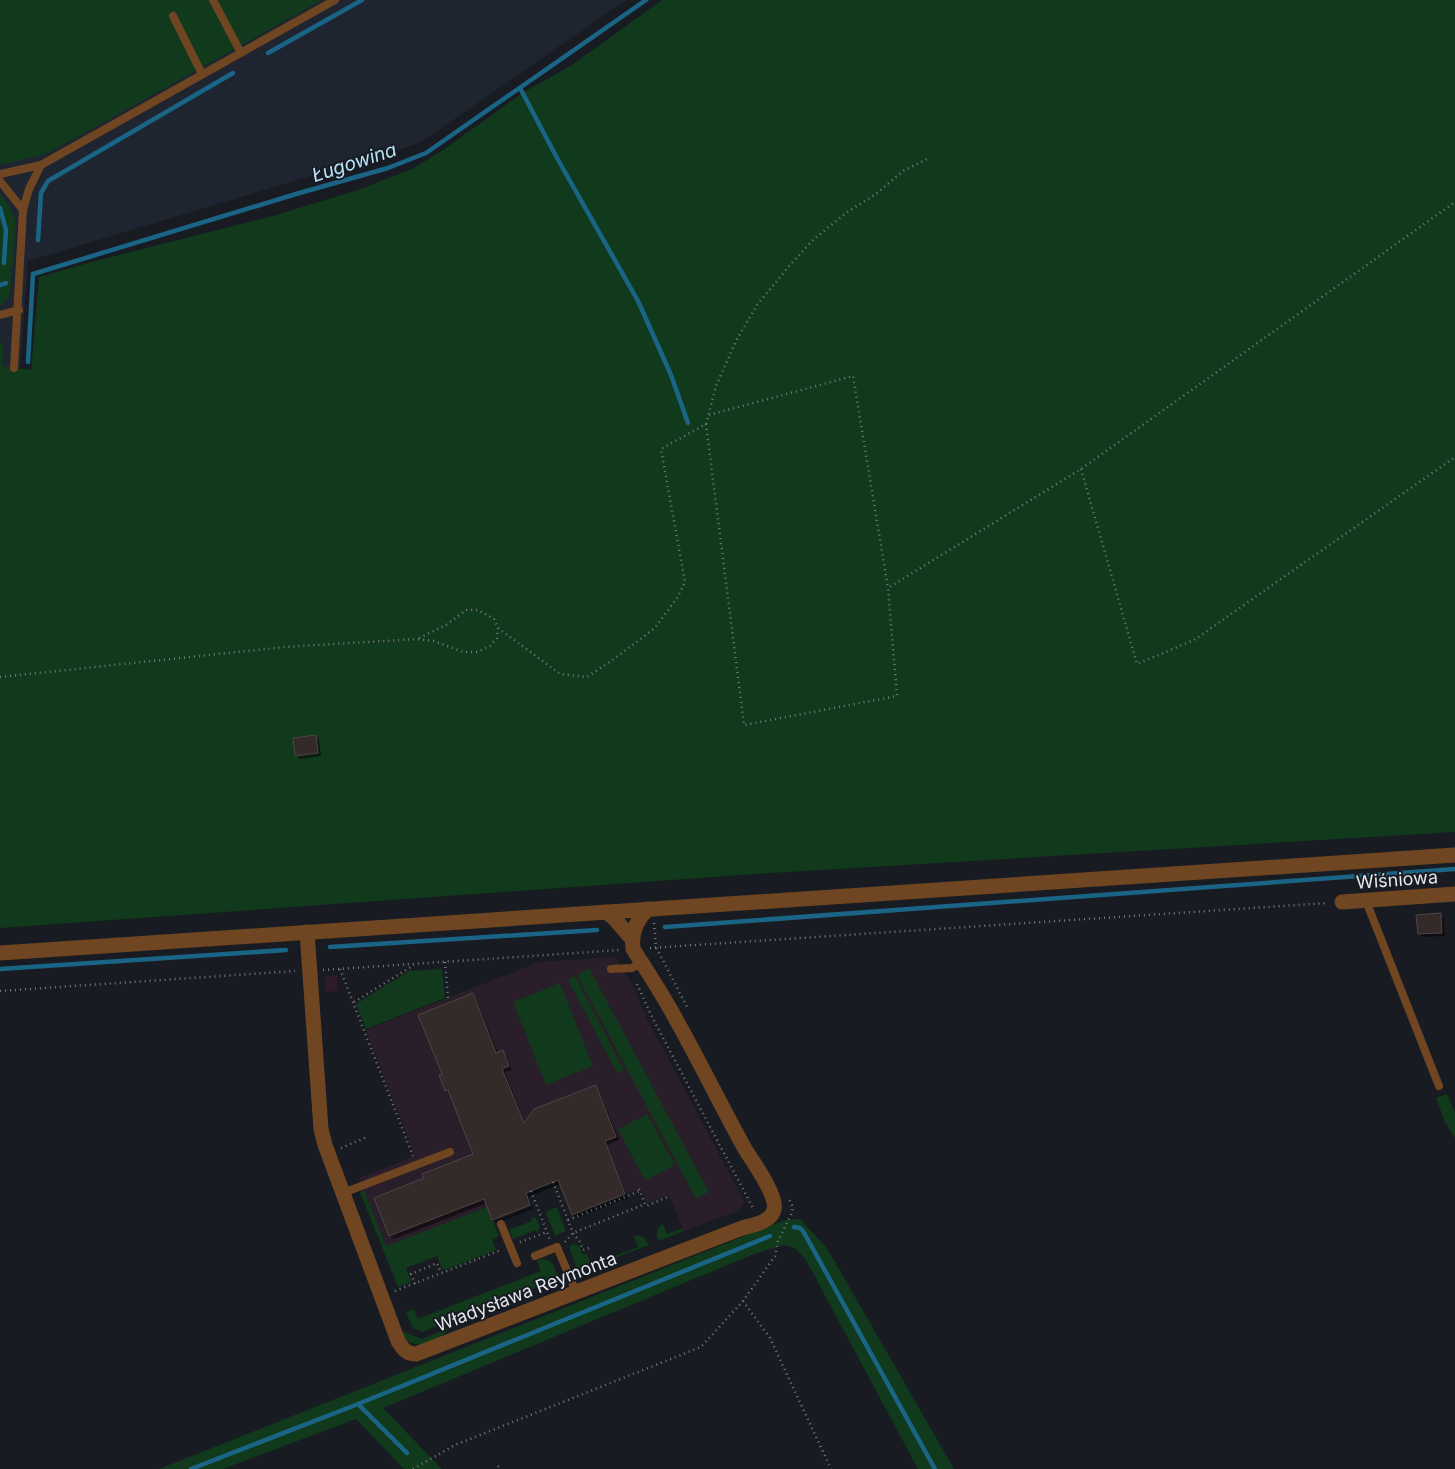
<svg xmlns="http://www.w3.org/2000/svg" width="1455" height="1469" font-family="Inter,sans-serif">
	<rect width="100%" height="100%" fill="#181c22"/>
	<path fill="#1f2530" d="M 0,0 L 626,0 L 427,138 L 417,144 L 28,261 L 20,369 L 2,366 L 4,345 L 0,342 Z"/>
	<path fill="#2c1d28" d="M 337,975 L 338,991 L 326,992 L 325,976 Z"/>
	<path fill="#2a1e2a" d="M 616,957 L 633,986 L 647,1019 L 744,1201 L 740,1210 L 684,1231 L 669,1195 L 647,1203 L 641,1188 L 572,1215 L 558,1180 L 526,1193 L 530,1205 L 492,1220 L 487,1207 L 386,1247 L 359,1178 L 415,1156 L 366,1030 L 539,962 Z"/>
	<path fill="#11391b" d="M 0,0 L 322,0 L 72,140 L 45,154 L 0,165 Z
		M 662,0 L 1455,0 L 1455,832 L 755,874 L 0,928 L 0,342 L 4,345 L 2,366 L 31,370 L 39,277 L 95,261 L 273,216 L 358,190 L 414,168 L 446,148 L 522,93 L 572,65 Z
		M 0,194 L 10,207 L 16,221 L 10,295 L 0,307 Z
		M 589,968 L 709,1192 L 696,1199 L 577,975 Z
		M 442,969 L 445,998 L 366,1029 L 356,1004 L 409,971 Z
		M 575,976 L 624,1070 L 617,1073 L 568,980 Z
		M 560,983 L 593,1066 L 546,1085 L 513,1002 Z
		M 1447,1094 L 1455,1113 L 1455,1138 L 1445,1122 L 1436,1098 Z
		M 647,1114 L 675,1165 L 645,1181 L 618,1129 Z
		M 364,1190 L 386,1246 L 487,1207 L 499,1236 L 492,1239 L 496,1250 L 445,1270 L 442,1268 L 437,1256 L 406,1268 L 411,1281 L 410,1283 L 398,1287 L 360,1192 Z
		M 554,1208 L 557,1208 L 566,1231 L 555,1236 L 546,1212 Z
		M 531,1217 L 536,1218 C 538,1223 542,1229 537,1233 L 536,1230 L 513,1239 L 509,1230 L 532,1221 Z
		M 800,1219 L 825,1246 L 835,1262 L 954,1469 L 918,1469 L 806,1260 L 795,1248 L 784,1245 L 754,1254 L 383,1408 L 442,1469 L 404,1469 L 356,1419 L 223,1469 L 159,1469 L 785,1220 Z
		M 663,1224 L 667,1234 L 683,1228 L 684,1231 L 658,1241 C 656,1234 656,1228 663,1224 Z
		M 637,1235 L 644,1237 L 649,1245 L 578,1272 L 570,1250 L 570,1246 L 573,1244 L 579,1246 L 583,1255 L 587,1254 L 592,1265 L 638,1247 L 634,1236 Z
		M 541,1259 C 554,1259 555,1270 559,1279 L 422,1332 L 413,1328 L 406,1312 L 414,1309 L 418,1319 L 541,1271 L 537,1261 Z
		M 449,1328 L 441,1339 L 422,1345 L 411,1343 L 405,1340 L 400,1333 L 404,1332 L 422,1339 Z"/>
	<path fill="#0007" d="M 316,737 L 319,740 L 321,756 L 300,759 L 296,755 Z
		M 1440,915 L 1444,918 L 1445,936 L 1423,937 L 1419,934 Z
		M 472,995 L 476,998 L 498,1053 L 502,1051 L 506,1055 L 512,1070 L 505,1072 L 525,1123 L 595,1086 L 599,1090 L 619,1140 L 607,1145 L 628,1198 L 577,1218 L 573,1214 L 561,1184 L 528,1197 L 531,1204 L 493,1219 L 487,1203 L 394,1239 L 390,1236 L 376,1198 L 426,1179 L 475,1155 L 451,1094 L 446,1091 L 443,1075 Z
		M 532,1206 L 533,1209 L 497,1223 L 495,1221 Z"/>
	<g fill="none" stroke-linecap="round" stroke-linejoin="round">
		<path stroke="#1a6486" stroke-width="4.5" d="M 268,53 L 362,0
			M 520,88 L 557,158 L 638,301 L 671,375 L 688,423
			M 0,208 L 6,230 L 4,263
			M 38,240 L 41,193 L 48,181 L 233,73
			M 0,285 L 6,283
			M 28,362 L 33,274 L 296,194 L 388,168 L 426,153 L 646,0
			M 665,927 L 1455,869
			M 330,947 L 597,930
			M 0,969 L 286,950
			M 794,1227 L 800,1228 L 803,1231 L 935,1469
			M 358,1404 L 407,1453
			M 191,1469 L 358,1404 L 770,1236"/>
	</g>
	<path fill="#332a29" stroke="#4f4544" d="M 316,735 L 318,753 L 295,756 L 293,738 Z
		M 1441,913 L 1442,933 L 1418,934 L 1416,915 Z
		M 473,993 L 496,1053 L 503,1050 L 509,1066 L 502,1069 L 524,1123 L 534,1109 L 596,1085 L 616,1137 L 605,1141 L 625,1194 L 572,1215 L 558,1180 L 526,1193 L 530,1205 L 492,1220 L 484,1199 L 389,1236 L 374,1198 L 424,1178 L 422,1174 L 473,1154 L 448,1090 L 445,1091 L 439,1075 L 442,1074 L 418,1015 Z"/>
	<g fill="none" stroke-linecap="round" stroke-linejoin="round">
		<path stroke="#777b80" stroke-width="2.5" stroke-dasharray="1 4" stroke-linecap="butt" d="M 709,415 L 853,376 L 888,588
			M 706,424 L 744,725 L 897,696 L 888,588 L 1081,469 L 1455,202
			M 1081,469 L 1137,664 L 1194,640 L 1455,457
			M 498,628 L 560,674 L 587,677 L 614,659 L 655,628 L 677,598 L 685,582 L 661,449 L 706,424 L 716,386 L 737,339 L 757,305 L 790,265 L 814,239 L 846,213 L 876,194 L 903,171 L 929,158
			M 0,677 L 285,647 L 417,639 L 434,641 L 463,652 L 477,652 L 490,646 L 497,638 L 498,628 L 494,619 L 478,610 L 466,610 L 446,625 L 417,639
			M 654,923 L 656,947 L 687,1007
			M 650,948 L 1328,903
			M 445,962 L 448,998
			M 340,969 L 413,1156
			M 323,970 L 620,950
			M 637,984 L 652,1017 L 754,1210
			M 0,991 L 295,971
			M 354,1002 L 414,965
			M 341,1148 L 367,1137
			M 553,1182 L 573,1233 L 580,1242 L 583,1250 L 589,1248
			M 639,1189 L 646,1206 L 668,1197
			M 531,1191 L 550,1240
			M 568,1220 L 640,1191
			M 520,1242 L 547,1232
			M 565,1242 L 573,1233 L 645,1204
			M 415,1284 L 411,1274 L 437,1263 L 441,1273
			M 395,1291 L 501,1250
			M 743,1301 L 770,1338 L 831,1469
			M 498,1466 L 500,1469
			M 413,1469 L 455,1445 L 701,1347 L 743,1301 L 775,1256 L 778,1241 L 791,1215 L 793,1207 L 789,1199"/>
		<path stroke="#6f4621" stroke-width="8" d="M 213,0 L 241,53
			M 173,16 L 202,74
			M 0,174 L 41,165
			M 0,181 L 23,210
			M 0,315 L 19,310
			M 14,368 L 23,210 L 29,189 L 41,165 L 335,0
			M 1366,901 L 1439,1086
			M 611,969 L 632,968 L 642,962
			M 343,1193 L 450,1152
			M 501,1224 L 517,1263
			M 535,1256 L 557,1247 L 576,1292"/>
		<path stroke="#6f4621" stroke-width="15" d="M 1342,902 L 1455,894
			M 605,912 L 613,917 L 632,939
			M 307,932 L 321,1129 L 325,1145 L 398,1341 C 403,1349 406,1354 416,1354 L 742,1228 C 753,1225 771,1222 774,1210 C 778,1196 753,1162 745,1149 C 720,1104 698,1058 673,1014 C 661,992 647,971 633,949 C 631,933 636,920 648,909"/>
		<path stroke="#6f4621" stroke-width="15" d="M 0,953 L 1455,855"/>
	</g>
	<g text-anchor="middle" stroke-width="4" stroke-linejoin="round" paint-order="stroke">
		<g font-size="18" fill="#e4e7eb" stroke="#181c22">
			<text transform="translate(1397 880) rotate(-4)" y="6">Wiśniowa</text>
			<text transform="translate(526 1292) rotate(-21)" y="6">Władysława Reymonta</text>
		</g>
		<g font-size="19" font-style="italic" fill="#b7e2fa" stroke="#181c22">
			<text transform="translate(354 162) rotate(-18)" y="7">Ługowina</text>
		</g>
	</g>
</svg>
